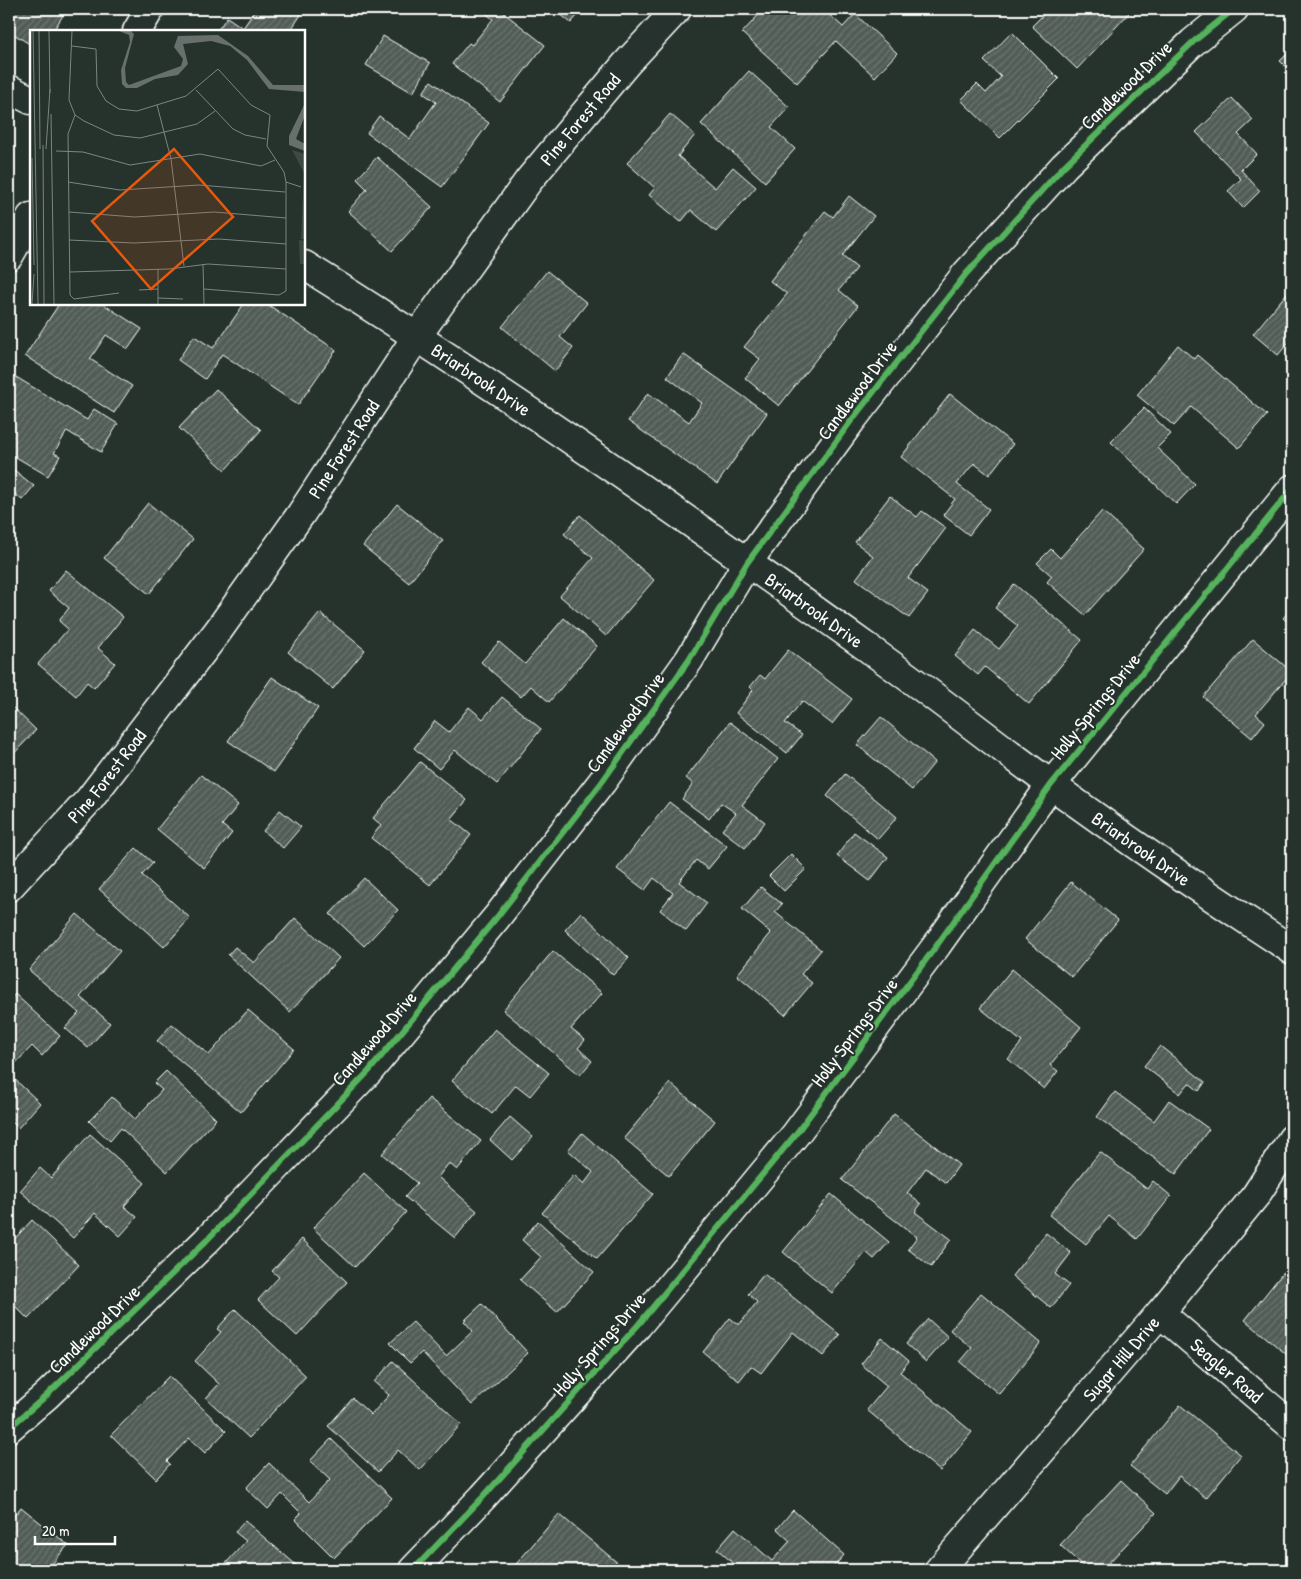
<svg xmlns="http://www.w3.org/2000/svg" width="1301" height="1579" font-family="'Patrick Hand',sans-serif">
	<defs>
		<pattern id="building-hatch" width="6" height="6" patternUnits="userSpaceOnUse" patternTransform="scale(1.25)"><rect width="6" height="6" fill="#515c57"/><path d="M-1 1l2-2M0 6l6-6M5 7l2-2" fill="none" stroke="#6b7470"/></pattern>
	</defs>
	<rect width="100%" height="100%" fill="#26332d"/>
	<filter id="ink" filterUnits="userSpaceOnUse"><feTurbulence type="fractalNoise" baseFrequency=".02" numOctaves="2"/><feDisplacementMap in="SourceGraphic" scale="10" xChannelSelector="R" yChannelSelector="G"/><feConvolveMatrix kernelMatrix="1 2 1 2 8 2 1 2 1" color-interpolation-filters="sRGB"/></filter>
	<g filter="url(#ink)">
		<path fill="url(#building-hatch)" stroke="#fff" d="M 9,9 L 67,9 L 53,31 L 31,31 L 31,45 L 9,31 Z
			M 256,9 L 305,9 L 290,31 L 217,31 L 227,17 L 243,28 Z
			M 480,9 L 499,9 L 545,45 L 500,102 L 452,64 L 469,43 L 472,45 L 493,19 Z
			M 554,9 L 583,9 L 571,23 Z
			M 764,9 L 823,9 L 843,27 L 855,14 L 897,53 L 875,77 L 836,41 L 797,83 L 742,33 Z
			M 1049,9 L 1124,9 L 1129,13 L 1077,69 L 1032,26 Z
			M 1012,32 L 1059,79 L 1000,138 L 961,100 L 977,84 L 986,93 L 1001,77 L 984,61 Z
			M 383,36 L 430,63 L 413,93 L 366,65 Z
			M 1292,49 L 1292,73 L 1280,61 Z
			M 749,71 L 789,107 L 771,127 L 795,149 L 765,182 L 701,124 Z
			M 431,81 L 489,123 L 442,187 L 367,133 L 379,116 L 410,139 L 436,102 L 423,93 Z
			M 1232,98 L 1253,120 L 1238,134 L 1257,154 L 1241,170 L 1260,191 L 1243,208 L 1228,191 L 1241,179 L 1196,132 Z
			M 670,114 L 695,135 L 678,156 L 715,188 L 733,167 L 756,187 L 716,232 L 691,210 L 681,222 L 649,195 L 655,188 L 627,163 Z
			M 377,157 L 432,207 L 392,251 L 348,211 L 367,189 L 357,179 Z
			M 849,196 L 874,216 L 842,256 L 857,268 L 839,290 L 858,306 L 779,406 L 745,378 L 760,359 L 744,347 L 787,294 L 770,281 L 825,211 L 833,217 Z
			M 547,271 L 587,303 L 560,337 L 573,348 L 555,371 L 502,327 Z
			M 1292,287 L 1292,338 L 1278,355 L 1253,334 Z
			M 59,304 L 103,304 L 142,329 L 128,349 L 106,335 L 90,359 L 132,386 L 114,413 L 25,356 Z
			M 244,304 L 267,304 L 336,350 L 298,405 L 222,354 L 205,379 L 178,360 L 194,336 L 213,348 Z
			M 1178,345 L 1194,359 L 1197,355 L 1267,415 L 1239,448 L 1191,407 L 1174,426 L 1137,395 Z
			M 683,354 L 767,413 L 717,484 L 628,421 L 648,393 L 689,422 L 702,403 L 667,377 Z
			M 16,377 L 87,420 L 94,409 L 118,424 L 101,452 L 67,431 L 54,453 L 60,456 L 48,476 L 9,453 L 9,389 Z
			M 216,389 L 261,430 L 225,470 L 179,428 Z
			M 950,394 L 1013,444 L 989,475 L 974,463 L 957,484 L 989,509 L 969,535 L 943,515 L 955,499 L 901,457 Z
			M 1144,408 L 1171,434 L 1157,448 L 1195,484 L 1176,504 L 1111,442 Z
			M 9,466 L 34,486 L 22,500 L 9,489 Z
			M 890,496 L 917,517 L 922,511 L 946,528 L 908,578 L 928,593 L 909,618 L 856,579 L 873,556 L 855,542 Z
			M 148,503 L 193,539 L 149,594 L 104,558 Z
			M 397,504 L 443,541 L 409,583 L 363,546 Z
			M 1102,511 L 1144,549 L 1085,615 L 1047,582 L 1052,576 L 1037,563 L 1051,549 L 1060,558 Z
			M 580,515 L 654,580 L 606,636 L 560,596 L 593,558 L 564,534 Z
			M 66,570 L 123,617 L 98,648 L 115,663 L 94,688 L 87,682 L 76,696 L 38,664 L 68,629 L 59,621 L 69,608 L 49,591 Z
			M 1014,584 L 1082,640 L 1029,704 L 985,667 L 978,675 L 955,656 L 975,630 L 999,649 L 1018,626 L 995,608 Z
			M 1292,608 L 1292,626 L 1283,618 Z
			M 320,613 L 365,650 L 333,689 L 288,652 Z
			M 564,618 L 597,646 L 549,702 L 531,686 L 521,697 L 481,662 L 499,642 L 525,664 Z
			M 1253,639 L 1292,672 L 1256,714 L 1265,722 L 1252,738 L 1203,697 Z
			M 788,650 L 852,699 L 832,724 L 802,701 L 785,723 L 802,735 L 787,753 L 736,713 L 753,690 L 750,687 L 760,675 L 765,679 Z
			M 272,677 L 318,708 L 274,772 L 228,741 Z
			M 502,697 L 541,729 L 497,784 L 455,750 L 439,769 L 414,748 L 435,721 L 449,732 L 469,707 L 483,719 Z
			M 9,704 L 36,730 L 9,759 Z
			M 881,717 L 935,762 L 912,790 L 857,745 Z
			M 730,722 L 778,759 L 742,805 L 765,822 L 745,848 L 722,830 L 736,813 L 721,803 L 709,819 L 682,799 L 693,784 L 686,778 Z
			M 420,762 L 467,800 L 451,819 L 471,835 L 430,885 L 371,838 L 381,825 L 373,818 Z
			M 845,774 L 897,817 L 878,839 L 827,796 Z
			M 201,775 L 238,805 L 222,825 L 232,833 L 204,868 L 157,829 Z
			M 669,802 L 727,846 L 708,869 L 696,860 L 679,882 L 707,903 L 686,931 L 660,910 L 673,893 L 654,878 L 645,890 L 617,869 Z
			M 280,810 L 301,827 L 283,848 L 263,831 Z
			M 854,832 L 888,857 L 870,881 L 837,856 Z
			M 136,848 L 153,863 L 142,875 L 190,918 L 164,947 L 99,889 Z
			M 791,854 L 806,869 L 784,891 L 769,876 Z
			M 364,878 L 398,910 L 364,946 L 330,914 Z
			M 1071,882 L 1118,920 L 1072,977 L 1025,939 Z
			M 761,887 L 782,904 L 775,912 L 821,950 L 801,974 L 812,983 L 785,1015 L 737,975 L 771,933 L 742,909 Z
			M 581,912 L 629,958 L 613,975 L 565,930 Z
			M 77,914 L 120,951 L 80,997 L 110,1023 L 88,1048 L 65,1028 L 79,1013 L 29,970 Z
			M 295,918 L 339,958 L 290,1012 L 228,955 L 235,947 L 254,963 Z
			M 553,951 L 602,993 L 571,1029 L 585,1040 L 578,1048 L 592,1061 L 580,1075 L 503,1010 Z
			M 1012,969 L 1081,1027 L 1050,1065 L 1058,1071 L 1044,1089 L 1008,1059 L 1022,1042 L 980,1008 Z
			M 15,994 L 60,1036 L 42,1056 L 32,1046 L 9,1070 L 9,1001 Z
			M 248,1010 L 294,1049 L 241,1112 L 157,1041 L 172,1024 L 209,1055 Z
			M 495,1029 L 549,1073 L 530,1096 L 516,1085 L 492,1114 L 452,1081 Z
			M 1160,1046 L 1205,1082 L 1199,1091 L 1189,1083 L 1180,1094 L 1144,1066 Z
			M 166,1071 L 216,1119 L 167,1172 L 121,1128 L 110,1141 L 89,1121 L 112,1097 L 135,1119 L 162,1090 L 154,1083 Z
			M 9,1074 L 40,1103 L 18,1128 L 9,1119 L 9,1096 L 12,1093 L 9,1090 Z
			M 670,1083 L 715,1121 L 669,1176 L 624,1138 Z
			M 1115,1092 L 1154,1121 L 1169,1100 L 1209,1129 L 1176,1174 L 1097,1117 Z
			M 429,1098 L 481,1141 L 457,1170 L 449,1163 L 438,1177 L 477,1211 L 455,1238 L 405,1197 L 417,1183 L 382,1154 Z
			M 894,1114 L 959,1165 L 946,1183 L 926,1168 L 907,1193 L 921,1204 L 915,1212 L 951,1239 L 931,1267 L 908,1249 L 917,1237 L 842,1180 Z
			M 510,1117 L 533,1137 L 512,1160 L 490,1140 Z
			M 582,1133 L 653,1194 L 597,1259 L 542,1213 L 574,1175 L 584,1184 L 593,1172 L 568,1150 Z
			M 90,1134 L 145,1183 L 124,1206 L 137,1217 L 120,1236 L 95,1213 L 73,1238 L 20,1191 L 40,1168 L 51,1178 Z
			M 1100,1152 L 1147,1189 L 1153,1181 L 1171,1196 L 1137,1239 L 1109,1216 L 1086,1244 L 1049,1215 Z
			M 364,1173 L 406,1212 L 355,1267 L 313,1228 Z
			M 831,1194 L 889,1242 L 874,1259 L 866,1252 L 832,1293 L 783,1252 Z
			M 32,1220 L 79,1265 L 28,1319 L 9,1300 L 9,1245 Z
			M 538,1221 L 594,1272 L 557,1312 L 520,1280 L 541,1257 L 522,1240 Z
			M 1046,1233 L 1071,1253 L 1055,1274 L 1069,1285 L 1051,1308 L 1012,1276 Z
			M 302,1239 L 347,1282 L 297,1336 L 258,1300 L 279,1277 L 272,1271 Z
			M 1290,1264 L 1292,1266 L 1292,1359 L 1245,1320 Z
			M 764,1274 L 840,1335 L 823,1356 L 793,1332 L 761,1373 L 751,1366 L 739,1381 L 703,1352 L 730,1318 L 739,1325 L 757,1302 L 748,1294 Z
			M 981,1293 L 1041,1343 L 999,1394 L 960,1362 L 972,1348 L 950,1330 Z
			M 482,1304 L 528,1353 L 472,1405 L 422,1352 L 410,1363 L 390,1343 L 413,1322 L 446,1356 L 473,1331 L 464,1321 Z
			M 235,1309 L 306,1376 L 249,1438 L 206,1398 L 219,1384 L 195,1361 L 221,1332 L 217,1329 Z
			M 928,1319 L 948,1337 L 926,1362 L 906,1344 Z
			M 882,1338 L 909,1361 L 900,1372 L 972,1432 L 940,1471 L 867,1410 L 887,1386 L 861,1364 Z
			M 393,1361 L 461,1424 L 420,1470 L 398,1450 L 378,1472 L 328,1426 L 353,1398 L 371,1415 L 389,1395 L 374,1382 Z
			M 169,1376 L 226,1431 L 205,1453 L 189,1438 L 167,1461 L 170,1464 L 156,1479 L 111,1435 Z
			M 1180,1405 L 1241,1455 L 1206,1498 L 1179,1476 L 1165,1494 L 1130,1466 Z
			M 331,1439 L 392,1498 L 334,1558 L 295,1519 L 301,1513 L 282,1494 L 268,1509 L 246,1488 L 269,1463 L 309,1502 L 330,1480 L 310,1461 Z
			M 1121,1480 L 1156,1513 L 1102,1570 L 1087,1570 L 1060,1545 Z
			M 21,1507 L 68,1545 L 47,1570 L 9,1570 L 9,1522 Z
			M 793,1510 L 844,1555 L 831,1570 L 741,1570 L 717,1549 L 735,1528 L 772,1561 L 790,1541 L 777,1529 Z
			M 559,1514 L 626,1570 L 511,1570 Z
			M 245,1521 L 302,1570 L 220,1570 L 246,1541 L 235,1532 Z"/>
		<g fill="none" stroke-linecap="round" stroke-linejoin="round">
			<g stroke="#fff" stroke-width="31">
				<g id="street">
					<path d="M 137,31 L 150,9"/>
					<path d="M 9,89 L 31,100"/>
					<path d="M 9,256 L 31,217"/>
					<path id="s1" d="M 304,265 C 500,387 690,521 879,656 C 938,698 994,743 1053,786 C 1131,843 1211,897 1292,950"/>
					<path id="s2" d="M 9,887 L 89,800 L 218,631 L 301,514 L 417,336 L 529,180 L 626,64 L 677,9"/>
					<path id="s3" d="M 1160,1313 L 1292,1426"/>
					<path d="M 9,1428 L 46,1396 L 206,1241 L 369,1071 L 497,917 L 602,782 L 689,660 L 747,563 L 851,421 L 966,274 L 1064,166 L 1193,42 L 1234,9"/>
					<path d="M 413,1570 L 483,1497 L 638,1325 L 795,1135 L 937,945 L 1051,785 L 1292,489"/>
					<path id="s4" d="M 939,1570 L 1160,1313 L 1256,1195 L 1292,1139"/>
				</g>
			</g>
			<use href="#street" stroke="#26332d" stroke-width="28"/>
			<g stroke="#26332d" stroke-width="9">
				<path id="cycleway" d="M 9,1428 L 46,1396 L 206,1241 L 369,1071 L 497,917 L 602,782 L 689,660 L 747,563 L 851,421 L 966,274 L 1064,166 L 1193,42 L 1234,9
					M 413,1570 L 483,1497 L 638,1325 L 795,1135 L 937,945 L 1051,785 L 1292,489"/>
			</g>
			<use href="#cycleway" stroke="#56b35d" stroke-width="6"/>
		</g>
	</g>
	<g text-anchor="middle" stroke-width="4" stroke-linejoin="round" paint-order="stroke">
		<g font-size="19" fill="#fff" stroke="#26332d">
			<text transform="translate(1126 85) rotate(-44)" y="7">Candlewood Drive</text>
			<text dy="7" stroke="none"><textPath href="#s2" startOffset="958">Pine Forest Road</textPath></text>
			<text dy="7" stroke="none"><textPath href="#s1" startOffset="211">Briarbrook Drive</textPath></text>
			<text transform="translate(857 390) rotate(-53)" y="7">Candlewood Drive</text>
			<text dy="7" stroke="none"><textPath href="#s2" startOffset="552">Pine Forest Road</textPath></text>
			<text dy="7" stroke="none"><textPath href="#s1" startOffset="616">Briarbrook Drive</textPath></text>
			<text transform="translate(1095 706) rotate(-51)" y="7">Holly Springs Drive</text>
			<text transform="translate(625 722) rotate(-54)" y="7">Candlewood Drive</text>
			<text dy="7" stroke="none"><textPath href="#s2" startOffset="148">Pine Forest Road</textPath></text>
			<text dy="7" stroke="none"><textPath href="#s1" startOffset="1021">Briarbrook Drive</textPath></text>
			<text transform="translate(854 1032) rotate(-53)" y="7">Holly Springs Drive</text>
			<text transform="translate(374 1038) rotate(-49)" y="7">Candlewood Drive</text>
			<text transform="translate(94 1329) rotate(-44)" y="7">Candlewood Drive</text>
			<text transform="translate(599 1344) rotate(-49)" y="7">Holly Springs Drive</text>
			<text dy="7" stroke="none"><textPath href="#s4" startOffset="279">Sugar Hill Drive</textPath></text>
			<text dy="7" stroke="none"><textPath href="#s3" startOffset="88">Seagler Road</textPath></text>
		</g>
	</g>
	<g transform="translate(30 30)">
		<rect width="275" height="275" fill="#26332d"/>
		<path d="M 269,210 L 275,211 L 275,234 L 270,234 Z" fill="#3e4944"/>
		<path d="M 262,120 L 275,124 L 275,209 L 271,209 L 274,143 Z" fill="#3e4944"/>
		<path d="M 89,1 L 101,1 L 104,4 L 95,38 L 96,52 L 99,55 L 151,36 L 153,29 L 144,17 L 148,6 L 188,5 L 218,26 L 243,55 L 274,55 L 275,62 L 239,59 L 217,30 L 200,16 L 181,11 L 153,14 L 158,34 L 148,45 L 125,49 L 107,58 L 96,58 L 92,54 L 91,40 L 100,12 L 99,5 ZM 275,73 L 275,85 L 266,109 L 275,114 L 275,121 L 259,115 L 259,106 Z" fill="#67706c"/>
		<path fill="none" stroke="#7d8581" stroke-width="1" d="M 3,1 L 8,274M 9,1 L 10,119M 19,1 L 20,63M 42,1 L 39,70 L 45,85 L 54,91 L 84,105 L 110,108 L 167,94 L 185,81M 42,16 L 66,19 L 67,56 L 76,71 L 89,79 L 107,81 L 156,66 L 188,39 L 221,75 L 240,85 L 237,116 L 254,142 L 256,152 L 256,261 L 249,265 L 174,259M 166,60 L 203,99 L 215,105 L 236,109M 127,75 L 141,129 L 154,236M 21,84 L 24,274M 45,85 L 38,104 L 40,265 L 44,269 L 89,263M 13,115 L 14,274M 16,119 L 20,59M 26,121 L 53,122 L 100,135 L 170,124 L 231,136 L 245,130M 2,128 L 4,235M 38,152 L 90,160 L 169,155 L 255,162M 256,152 L 271,157M 39,182 L 105,187 L 184,182 L 256,188M 39,210 L 104,213 L 189,209 L 256,214M 173,234 L 174,274M 128,239 L 128,274M 40,242 L 139,239 L 178,234 L 256,239M 109,260 L 128,259M 128,268 L 153,269M 2,274 L 4,244"/>
		<path fill="#e8590c" fill-opacity="0.15" stroke="#e8590c" stroke-width="2.5" d="M 144,119 L 203,187 L 121,259 L 62,191 Z"/>
		<rect width="275" height="275" fill="none" stroke="#fff" stroke-width="2.5"/>
	</g>
	<rect width="1301" height="1579" fill="none" stroke="#26332d" stroke-width="30"/>
	<rect x="15" y="15" width="1271" height="1549" fill="none" stroke="#fff" stroke-width="2" filter="url(#ink)"/>
	<path d="M35 1536v8h80v-8" fill="none" stroke="#ffffff" stroke-width="2.5"/>
	<text x="42" y="1536" font-size="15" fill="#ffffff" stroke="#26332d" stroke-width="4" paint-order="stroke">20 m</text>
</svg>
